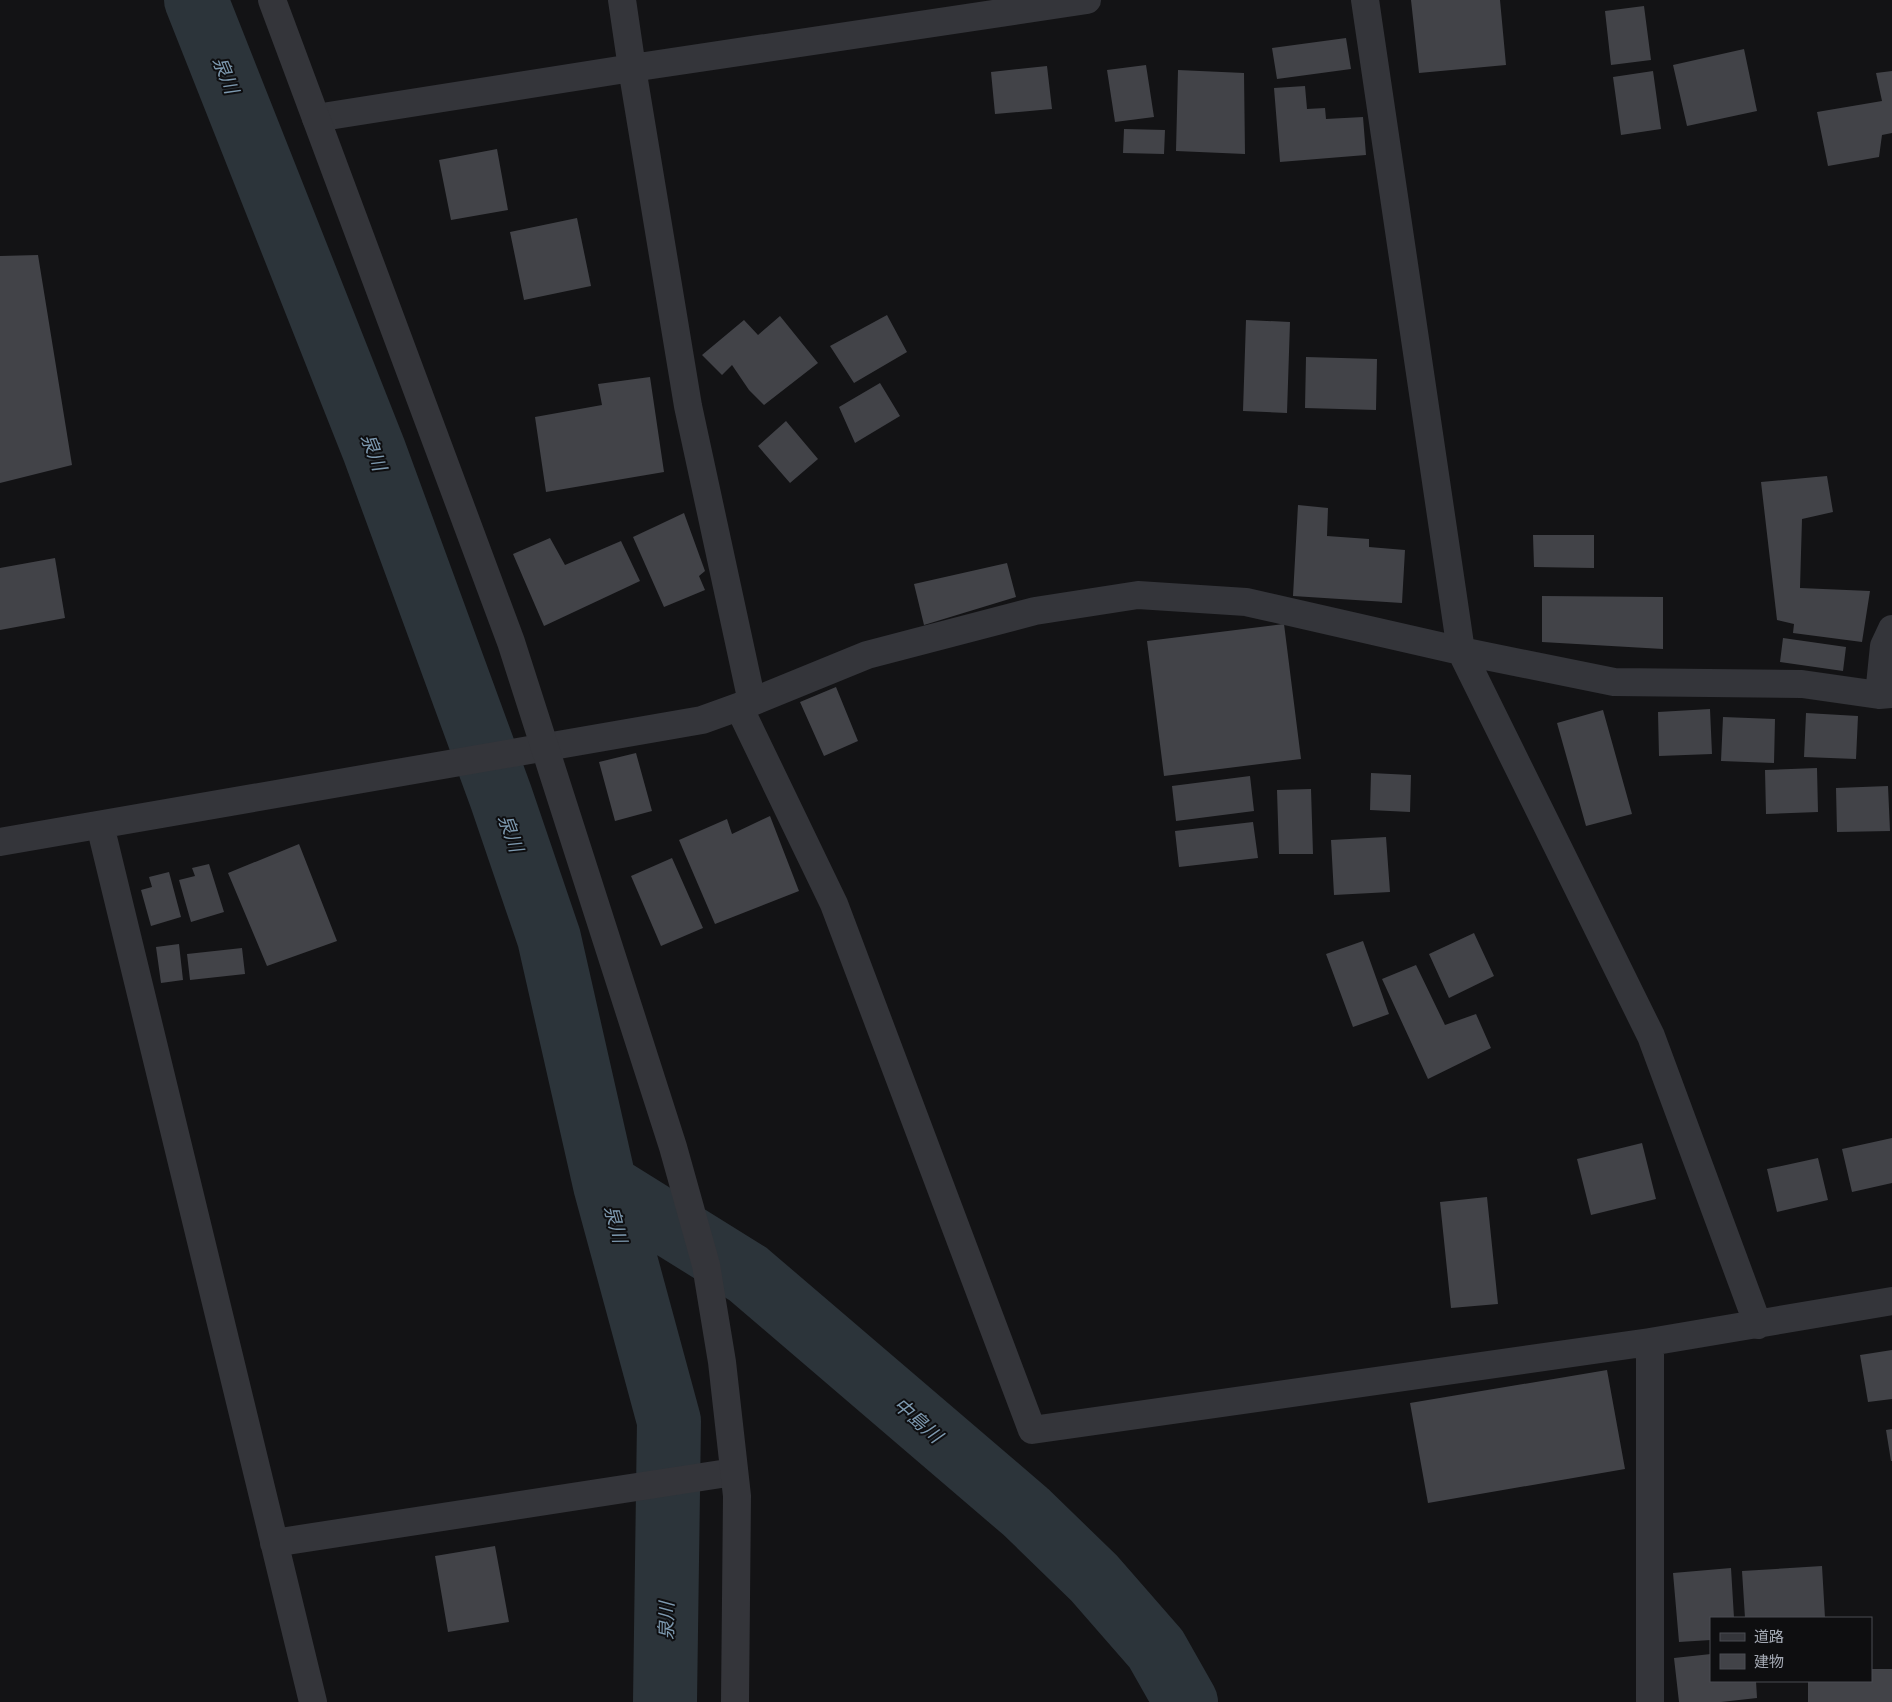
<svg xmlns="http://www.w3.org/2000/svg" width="1892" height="1702" font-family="Manrope,'Noto Sans JP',sans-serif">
	<rect width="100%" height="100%" fill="#131315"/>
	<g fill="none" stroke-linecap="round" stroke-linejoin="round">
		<path stroke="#2c343a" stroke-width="64" d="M 196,0 L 374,450 L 501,797 L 549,938 L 605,1185 L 669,1421 L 665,1702
			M 605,1185 L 748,1274 L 1026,1512 L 1094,1578 L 1156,1649 L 1186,1702"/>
	</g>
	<path fill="#424348" d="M 1411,0 L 1500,0 L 1506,65 L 1419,73 Z
		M 1644,6 L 1651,60 L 1611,65 L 1605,11 Z
		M 1346,38 L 1351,69 L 1277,79 L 1272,48 Z
		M 1744,49 L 1757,111 L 1687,126 L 1673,65 Z
		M 1146,65 L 1154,117 L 1115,122 L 1107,70 Z
		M 1047,66 L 1052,109 L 995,114 L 991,72 Z
		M 1178,70 L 1244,73 L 1245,154 L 1176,151 Z
		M 1653,71 L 1661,129 L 1621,135 L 1613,77 Z
		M 1892,71 L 1892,133 L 1882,135 L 1879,157 L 1828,166 L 1817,112 L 1882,101 L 1876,73 Z
		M 1305,86 L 1307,109 L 1325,108 L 1326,119 L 1363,117 L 1366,155 L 1280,162 L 1274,88 Z
		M 1124,129 L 1165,130 L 1164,154 L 1123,153 Z
		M 497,149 L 508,210 L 451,220 L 439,160 Z
		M 577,218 L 591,286 L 524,300 L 510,232 Z
		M 38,255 L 72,465 L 0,483 L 0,256 Z
		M 887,315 L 907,352 L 854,383 L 830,346 Z
		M 780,316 L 818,363 L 764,405 L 749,390 L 732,365 L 722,375 L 702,355 L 744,320 L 758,335 Z
		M 1246,320 L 1290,322 L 1287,413 L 1243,411 Z
		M 1306,357 L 1377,359 L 1376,410 L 1305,408 Z
		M 650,377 L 664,472 L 546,492 L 535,417 L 602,405 L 598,384 Z
		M 880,383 L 900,416 L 855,443 L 839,407 Z
		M 786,421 L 818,459 L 790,483 L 758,446 Z
		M 1827,476 L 1833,512 L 1802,519 L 1800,588 L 1870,591 L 1862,642 L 1793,633 L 1794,624 L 1777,620 L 1761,482 Z
		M 1298,505 L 1328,508 L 1327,536 L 1369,539 L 1369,547 L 1405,550 L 1402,603 L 1293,596 Z
		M 684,513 L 705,571 L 699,576 L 705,590 L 664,607 L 633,537 Z
		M 1533,535 L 1594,535 L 1594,568 L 1534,567 Z
		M 550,538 L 565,565 L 621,541 L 640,581 L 544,626 L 513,554 Z
		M 55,558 L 65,618 L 0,630 L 0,568 Z
		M 1007,563 L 1016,597 L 924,625 L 914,584 Z
		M 1542,596 L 1663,597 L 1663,649 L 1542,642 Z
		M 1284,624 L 1301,759 L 1164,776 L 1147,641 Z
		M 1783,638 L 1846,647 L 1843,671 L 1780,662 Z
		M 836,687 L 858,741 L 824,756 L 800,702 Z
		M 1710,709 L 1712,754 L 1659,756 L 1658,712 Z
		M 1603,710 L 1632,814 L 1586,826 L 1557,723 Z
		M 1806,713 L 1858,716 L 1856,759 L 1804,757 Z
		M 1723,717 L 1775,719 L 1774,763 L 1721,761 Z
		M 636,753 L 652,811 L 615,821 L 599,762 Z
		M 1817,768 L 1818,812 L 1766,814 L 1765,770 Z
		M 1371,773 L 1411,775 L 1410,812 L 1370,810 Z
		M 1250,776 L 1254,811 L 1176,821 L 1172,786 Z
		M 1888,786 L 1890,831 L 1837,832 L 1836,788 Z
		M 1311,789 L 1313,854 L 1279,854 L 1277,790 Z
		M 770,816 L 799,891 L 715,924 L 679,840 L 727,819 L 732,834 Z
		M 1253,822 L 1258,858 L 1179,867 L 1175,831 Z
		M 1386,837 L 1390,892 L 1334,895 L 1331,840 Z
		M 299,844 L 337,941 L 267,966 L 228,873 Z
		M 672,858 L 703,928 L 661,946 L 631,876 Z
		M 209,864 L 224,912 L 191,922 L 179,880 L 195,876 L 192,868 Z
		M 169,872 L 181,917 L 151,926 L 141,890 L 152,887 L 149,877 Z
		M 1474,933 L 1494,976 L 1449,998 L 1429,954 Z
		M 1363,941 L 1389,1014 L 1353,1027 L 1326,954 Z
		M 179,944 L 183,980 L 161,983 L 156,947 Z
		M 242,948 L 245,974 L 190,980 L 187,954 Z
		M 1416,965 L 1445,1025 L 1476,1014 L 1491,1048 L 1428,1079 L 1382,979 Z
		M 1892,1138 L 1892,1183 L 1852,1192 L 1842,1149 Z
		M 1642,1143 L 1656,1199 L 1591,1215 L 1577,1159 Z
		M 1818,1158 L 1828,1200 L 1777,1212 L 1767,1169 Z
		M 1487,1197 L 1498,1304 L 1451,1308 L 1440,1202 Z
		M 1892,1350 L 1892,1399 L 1868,1402 L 1860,1355 Z
		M 1607,1370 L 1625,1469 L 1428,1503 L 1410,1403 Z
		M 1892,1429 L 1892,1461 L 1891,1461 L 1886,1430 Z
		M 495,1546 L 509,1622 L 448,1632 L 435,1556 Z
		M 1822,1566 L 1825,1618 L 1745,1618 L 1742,1571 Z
		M 1731,1568 L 1734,1618 L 1711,1618 L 1711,1640 L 1679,1642 L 1673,1573 Z
		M 1711,1654 L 1711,1681 L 1756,1681 L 1757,1698 L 1721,1702 L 1679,1702 L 1674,1658 Z
		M 1871,1669 L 1892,1669 L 1892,1702 L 1808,1702 L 1808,1681 L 1871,1681 Z"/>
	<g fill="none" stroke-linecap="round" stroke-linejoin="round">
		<path stroke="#34353a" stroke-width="28" d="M 622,0 L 632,68 L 688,406 L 752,702
			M 1365,0 L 1461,651 L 1651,1036 L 1758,1325
			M 316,118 L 632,68 L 1087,0
			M 1879,695 L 1884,646 L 1892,629
			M 739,707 L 834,904 L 1032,1430 L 1650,1342
			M 100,825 L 313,1702
			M 0,842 L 702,720 L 752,702 L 867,655 L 1035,611 L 1138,595 L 1246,602 L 1461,651 L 1614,682 L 1802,684 L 1879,695 L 1892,694
			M 274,1543 L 734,1472
			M 1650,1702 L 1650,1342 L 1892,1301"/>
		<path stroke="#34353a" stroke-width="28" d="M 272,0 L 511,642 L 673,1147 L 706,1265 L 722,1362 L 737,1496 L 735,1702"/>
	</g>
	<g text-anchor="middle" stroke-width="4" stroke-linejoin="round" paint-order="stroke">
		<g font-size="19" font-style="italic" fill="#7d99af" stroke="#0e0e10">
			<text transform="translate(226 75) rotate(68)" y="7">泉川</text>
			<text transform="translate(374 452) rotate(69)" y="7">泉川</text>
			<text transform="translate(511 833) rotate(70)" y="7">泉川</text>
			<text transform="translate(616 1224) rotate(75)" y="7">泉川</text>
			<text transform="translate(918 1420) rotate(41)" y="7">中島川</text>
			<text transform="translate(666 1621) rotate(-89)" y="7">泉川</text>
		</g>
	</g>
	<rect x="1710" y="1617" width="162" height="65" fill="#0e0e10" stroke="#4a4c52"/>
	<rect x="1720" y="1633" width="25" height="8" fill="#34353a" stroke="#4a4c52"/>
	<text x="1754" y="1642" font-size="15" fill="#a5aab5">道路</text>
	<rect x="1720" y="1654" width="25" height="15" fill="#424348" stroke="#4a4c52"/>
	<text x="1754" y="1667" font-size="15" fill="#a5aab5">建物</text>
</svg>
